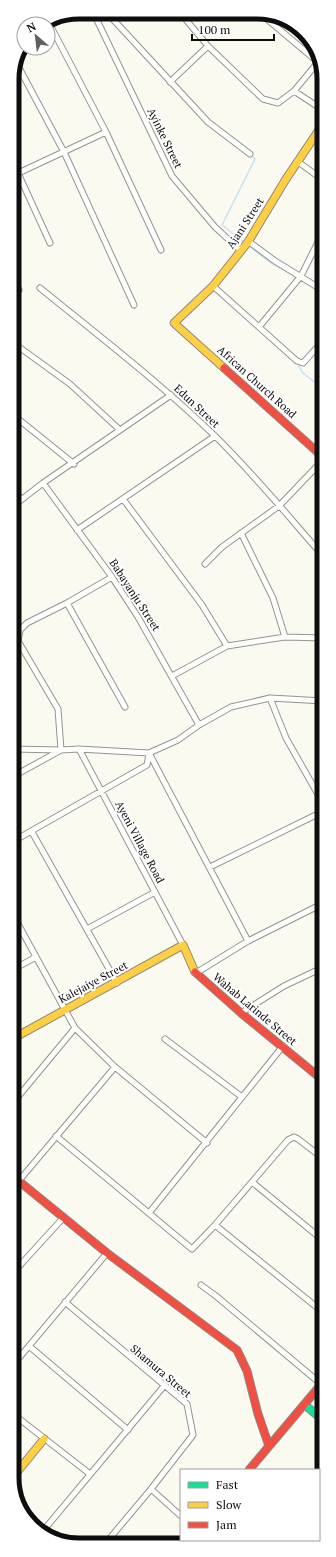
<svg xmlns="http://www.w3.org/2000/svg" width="336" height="1557" font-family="'PT Serif',serif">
	<rect width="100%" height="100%" fill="#fbfaf1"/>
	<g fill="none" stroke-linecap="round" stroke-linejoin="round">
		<path stroke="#c6e1f6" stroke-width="1.5" d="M 245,243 L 222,225 L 255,159 L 253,157
			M 248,245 L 271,263 L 288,272
			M 305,282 L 324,295
			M 301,361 L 324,335
			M 299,366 L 302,372 L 324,390"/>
		<g stroke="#949490" stroke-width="7">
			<path id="street" d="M 261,14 L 318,62
				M 182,15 L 208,46 L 263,99 L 278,103 L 294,91 L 319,61
				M 95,16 L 172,176 L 215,227 L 241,251
				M 110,16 L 208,122 L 250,154
				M 48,21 L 106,132 L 161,250
				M 17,64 L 64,152 L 134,305
				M 170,82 L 208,46
				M 294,91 L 323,110
				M 12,160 L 50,243
				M 297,161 L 323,180
				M 12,176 L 106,132
				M 248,241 L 275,261 L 324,291
				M 213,286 L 297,361 L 303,363 L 324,340
				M 40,288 C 99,336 159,382 214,435 C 253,473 288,516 324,557
				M 12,308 L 16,301 L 18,290
				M 259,327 L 301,276 L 324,230
				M 12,342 L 70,384 L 120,430
				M 12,414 L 74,464
				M 43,483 L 112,577 L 138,617 L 199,725
				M 12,490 L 22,499
				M 123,499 L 202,605 L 227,646
				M 12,507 L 43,483 L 171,395
				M 77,530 L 215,436
				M 241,533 L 273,598 L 285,637
				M 205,564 L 222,547 L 279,506 L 324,459
				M 67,603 L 125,707
				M 12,645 L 18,641 L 20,630 L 27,623 L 67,603 L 112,577
				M 172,676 L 227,646 L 285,637 L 324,638
				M 270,698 L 286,738 L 324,805
				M 12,749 L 61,750 L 79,749 L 149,753 L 178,740 L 199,725 L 231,707 L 270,698 L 324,701
				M 79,749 L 183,945
				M 149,753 L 248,941
				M 12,777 L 61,750 L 58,709 L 18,641
				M 32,832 L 117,983
				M 12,842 L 147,765 L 149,754
				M 210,867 L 324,811
				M 12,913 L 75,1028 L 115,1067 L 207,1143
				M 87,929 L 155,892
				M 12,970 L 36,957
				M 196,973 L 248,941 L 324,903
				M 241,1013 L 284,986 L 324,967
				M 165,1039 L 242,1097
				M 12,1104 L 75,1028
				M 56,1136 L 192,1249 L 215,1225 L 288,1140 L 294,1137 L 298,1139 L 324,1159
				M 252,1182 L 324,1241
				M 12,1189 L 115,1067
				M 149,1213 L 283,1046
				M 215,1225 L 324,1313
				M 12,1274 L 64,1217
				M 201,1285 L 216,1296 L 321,1384
				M 65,1302 L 187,1404 L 193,1435 L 151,1489 L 105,1544
				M 29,1346 L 128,1430
				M 13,1365 L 107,1253
				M 13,1414 L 90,1474
				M 151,1489 L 181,1516
				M 43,1531 L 164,1386
				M 208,1540 L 213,1544
				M 188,1544 L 192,1540"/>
		</g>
		<g stroke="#8b8a86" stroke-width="9">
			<path id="fast" d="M 305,1405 L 324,1421"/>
		</g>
		<g stroke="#8b8a86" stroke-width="9">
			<path id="slow" d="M 224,368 L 174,323 L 213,286 L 248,242 L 286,179 L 323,124
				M 12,1039 L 183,945 L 195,972
				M 13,1477 L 44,1439"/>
		</g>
		<g stroke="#8b8a86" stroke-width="9">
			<path id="jam" d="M 12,278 L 18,290
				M 224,368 L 324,458
				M 195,972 L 241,1013 L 324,1081
				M 20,1182 L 107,1253 L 237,1350 L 247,1371 L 258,1414 L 269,1446
				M 249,1470 L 324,1381
				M 319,1479 L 324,1473
				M 264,1544 L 268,1540"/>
		</g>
		<use href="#street" stroke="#fefefd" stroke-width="5"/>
		<use href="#fast" stroke="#16e098" stroke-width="7"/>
		<use href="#slow" stroke="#ffcf43" stroke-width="7"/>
		<use href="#jam" stroke="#f24e42" stroke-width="7"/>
	</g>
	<g text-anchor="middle" stroke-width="4" stroke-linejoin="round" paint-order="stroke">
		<g font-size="11" fill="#0d0d0d" stroke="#fff">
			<text transform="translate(165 138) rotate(64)" y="4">Ayinke Street</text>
			<text transform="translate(245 223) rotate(-57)" y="4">Ajani Street</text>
			<text transform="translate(257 382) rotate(42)" y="4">African Church Road</text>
			<text transform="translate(197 406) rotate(43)" y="4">Edun Street</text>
			<text transform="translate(135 595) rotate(57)" y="4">Babayanju Street</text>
			<text transform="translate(140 842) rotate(62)" y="4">Ayeni Village Road</text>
			<text transform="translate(93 982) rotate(-28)" y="4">Kalejaiye Street</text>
			<text transform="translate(255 1009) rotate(40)" y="4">Wahab Larinde Street</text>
			<text transform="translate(161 1371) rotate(40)" y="4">Shamura Street</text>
		</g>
	</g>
	<path d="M0 0H336V1557H0ZM79 19H257A60 60 0 0 1 317 79V1478A60 60 0 0 1 257 1538H79A60 60 0 0 1 19 1478V79A60 60 0 0 1 79 19Z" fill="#fff" fill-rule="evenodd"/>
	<path fill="none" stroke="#0d0d0d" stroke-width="5" d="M79 19H257A60 60 0 0 1 317 79V1478A60 60 0 0 1 257 1538H79A60 60 0 0 1 19 1478V79A60 60 0 0 1 79 19Z"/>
	<rect x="180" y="1469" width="140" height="72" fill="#ffffff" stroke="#9e9e9e"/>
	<rect x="188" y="1482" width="20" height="6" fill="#16e098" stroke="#9e9e9e"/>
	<text x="216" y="1489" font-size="12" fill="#0d0d0d">Fast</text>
	<rect x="188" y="1502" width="20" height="6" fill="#ffcf43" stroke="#9e9e9e"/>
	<text x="216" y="1509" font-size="12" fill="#0d0d0d">Slow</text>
	<rect x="188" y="1522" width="20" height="6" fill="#f24e42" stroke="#9e9e9e"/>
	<text x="216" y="1529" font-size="12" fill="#0d0d0d">Jam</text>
	<g transform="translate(36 36) rotate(332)"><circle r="19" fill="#ffffff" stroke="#9e9e9e"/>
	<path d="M0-3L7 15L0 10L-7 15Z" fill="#60605d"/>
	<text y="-6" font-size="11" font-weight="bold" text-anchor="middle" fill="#0d0d0d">N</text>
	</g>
	<path d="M192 34v6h82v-6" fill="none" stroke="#0d0d0d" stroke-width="2"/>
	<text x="198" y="34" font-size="12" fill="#0d0d0d" stroke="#ffffff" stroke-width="3" paint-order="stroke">100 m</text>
</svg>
